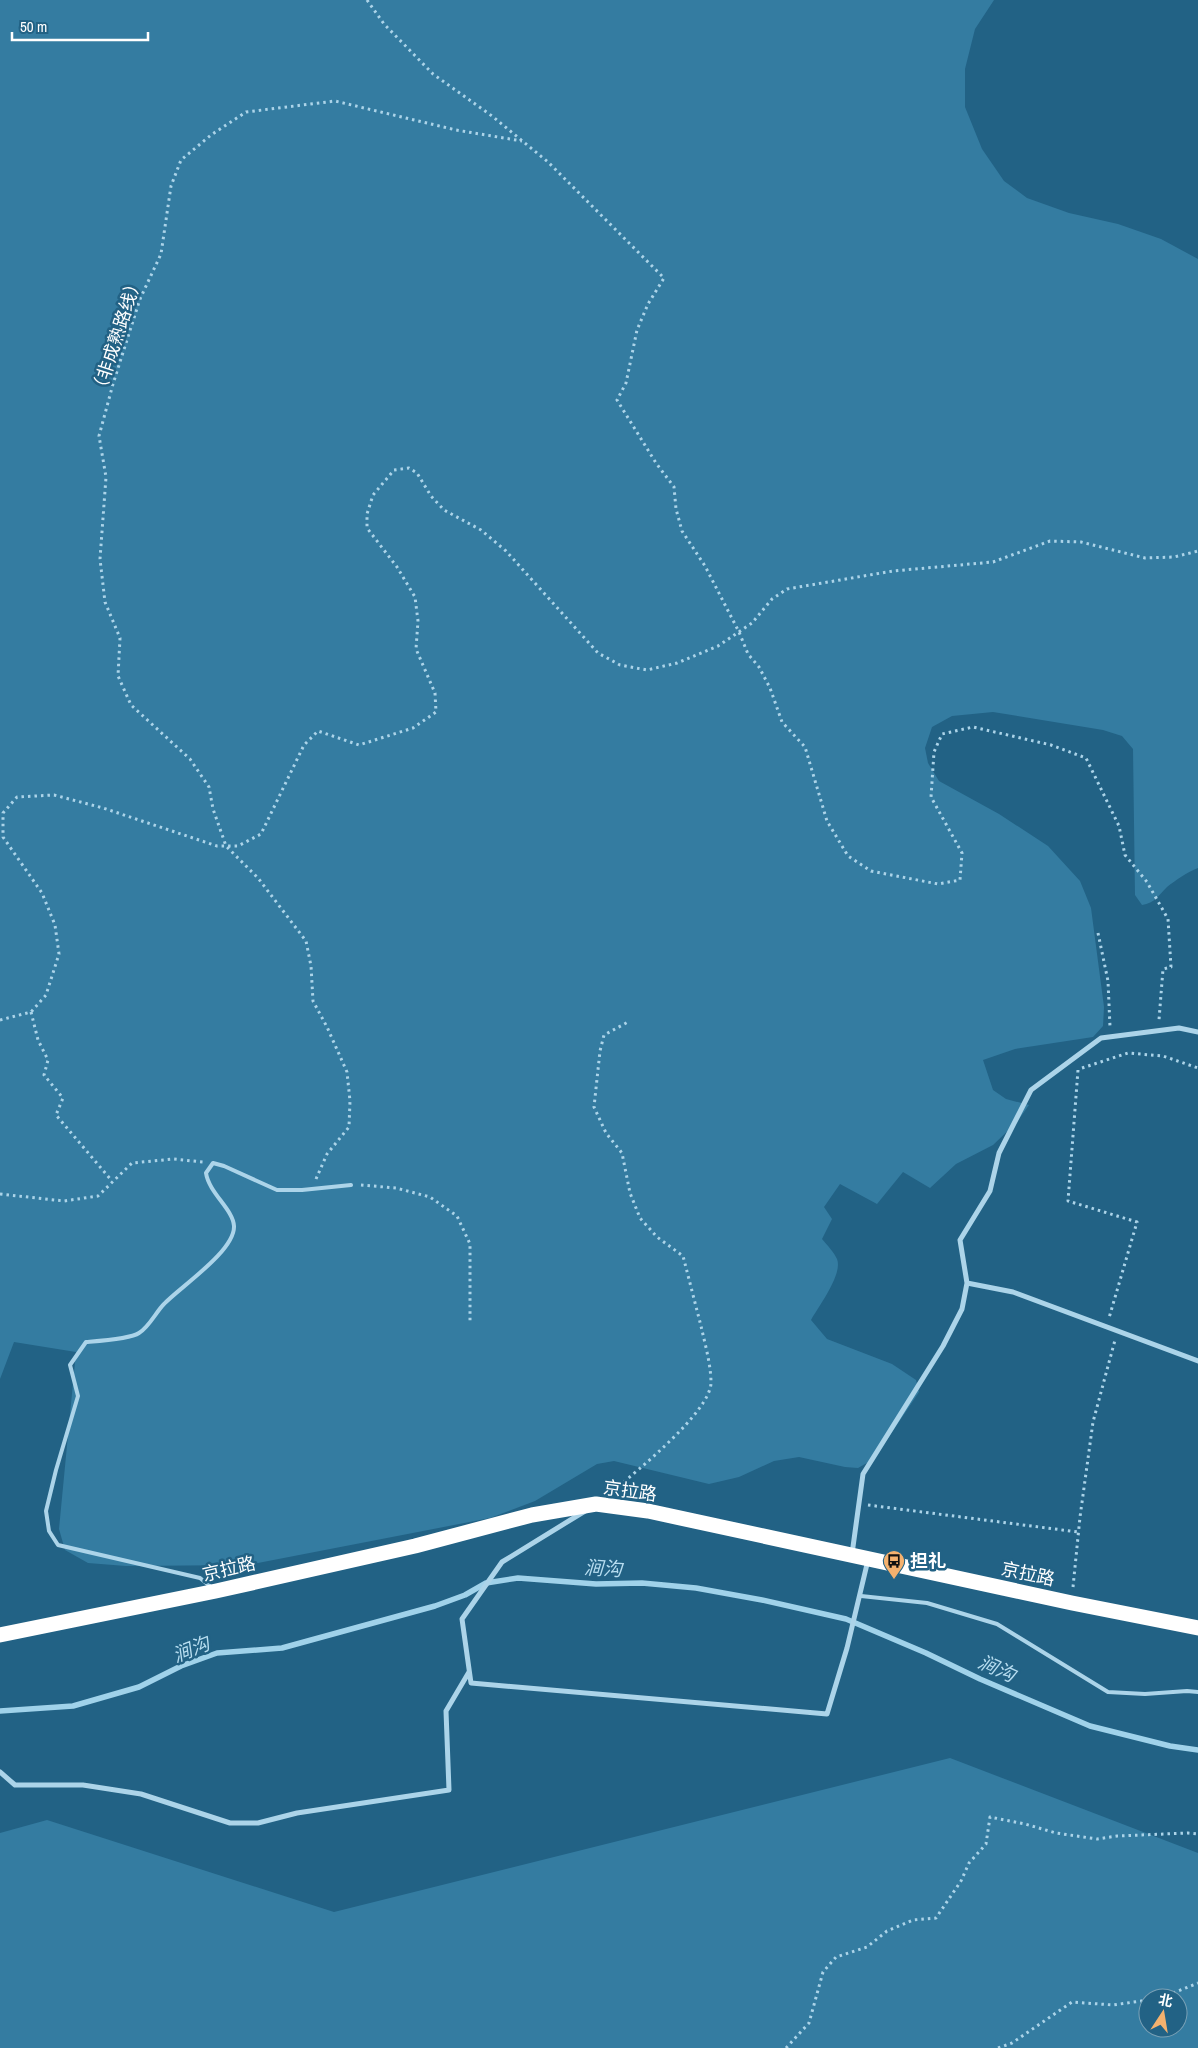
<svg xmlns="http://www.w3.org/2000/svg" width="1198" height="2048" font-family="'Archivo Narrow','Noto Sans SC',sans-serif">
	<rect width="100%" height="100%" fill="#226285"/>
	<path fill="#347ca1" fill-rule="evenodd" d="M 0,0 L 994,0 L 975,29 L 965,69 L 965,107 L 982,149 L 1004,181 L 1027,198 L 1069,213 L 1118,224 L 1161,239 L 1198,259 L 1198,868 C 1187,872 1176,880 1167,887 C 1158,896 1155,903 1142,905 L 1135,895 L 1133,749 L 1122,736 L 1103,730 L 993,712 L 952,716 L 932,727 L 925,748 L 928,763 L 939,781 L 999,814 L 1048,846 L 1080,881 L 1091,908 L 1104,1007 L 1103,1026 L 1093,1037 L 1015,1049 L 983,1060 L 993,1090 L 1006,1099 L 1029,1105 L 1017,1122 L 993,1145 L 956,1164 L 930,1188 L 903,1172 L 877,1204 L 840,1184 L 824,1207 L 832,1219 L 822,1239 C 827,1245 834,1252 837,1259 C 843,1274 819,1306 811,1320 L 827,1339 L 892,1364 L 916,1380 L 919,1392 L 874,1459 L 858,1468 L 845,1467 L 799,1457 L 774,1461 L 739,1477 L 709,1484 L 614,1461 L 597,1464 L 535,1501 L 490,1518 L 248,1565 L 126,1566 L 88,1563 L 65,1550 L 59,1529 L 76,1352 L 14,1342 L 0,1379 Z
		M 950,1758 L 1198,1853 L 1198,2048 L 0,2048 L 0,1833 L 47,1820 L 334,1912 ZM 1148,1998 L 1178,1998 L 1178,2028 L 1148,2028 Z"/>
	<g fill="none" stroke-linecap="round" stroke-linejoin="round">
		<path stroke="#a0d2ea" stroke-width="5.5" d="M 0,1711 L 73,1706 L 139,1687 L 181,1666 L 217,1653 L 282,1648 L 435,1606 L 465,1595 L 486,1583 L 518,1578 L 596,1584 L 642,1583 L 696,1588 L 762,1600 L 846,1619 L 926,1653 L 980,1679 L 1090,1726 L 1170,1746 L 1198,1750"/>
		<path stroke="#acd4e9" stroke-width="3" stroke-dasharray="2.5 4" stroke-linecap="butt" d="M 367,0 L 384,24 L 433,74 L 492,116 L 548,162 L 664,278 L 648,304 L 637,330 L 626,383 L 617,400 L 656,463 L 674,487 L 676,509 L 682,531 L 705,566 L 739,632 L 748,654 L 759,667 L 770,688 L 782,722 L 805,747 L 827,821 L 848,856 L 871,871 L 938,884 L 960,880 L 962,853 L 931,797 L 934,752 L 942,734 L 973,727 L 1051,745 L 1086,758 L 1119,826 L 1125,855 L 1147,882 L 1168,919 L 1171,967 L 1163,969 L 1159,1020
			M 1098,933 L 1108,981 L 1110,1027
			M 31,1012 L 38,1040 L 48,1060 L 44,1075 L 63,1098 L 56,1115 L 112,1181
			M 0,1020 L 31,1012 L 46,995 L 59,954 L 55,925 L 42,893 L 3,837 L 3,813 L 17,797 L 54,795 L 103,808 L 217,846 L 238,846 L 261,834 L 304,745 L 318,731 L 359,745 L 413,728 L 436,712 L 435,693 L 416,649 L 418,621 L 415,597 L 397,567 L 367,528 L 367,514 L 373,495 L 394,470 L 409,468 L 417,473 L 431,496 L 444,510 L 481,530 L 506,551 L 598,653 L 620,665 L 647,670 L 677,663 L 718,646 L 752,623 L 772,599 L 787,589 L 893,571 L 993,562 L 1050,541 L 1081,542 L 1145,558 L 1174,557 L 1198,551
			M 1082,1068 L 1128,1053 L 1163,1056 L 1198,1068
			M 1078,1070 L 1068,1201 L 1137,1222 L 1109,1318
			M 316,1179 L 327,1154 L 349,1127 L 350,1101 L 347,1072 L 327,1027 L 313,1001 L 311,966 L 306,941 L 258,878 L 226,846 L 213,809 L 209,787 L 190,759 L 131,705 L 118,676 L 120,638 L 105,602 L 100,559 L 106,477 L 99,436 L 113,384 L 140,299 L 161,254 L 171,186 L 181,160 L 211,135 L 246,112 L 335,101 L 456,130 L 522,141
			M 361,1185 L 396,1188 L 430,1197 L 457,1216 L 470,1244 L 470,1323
			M 0,1194 L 64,1201 L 98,1196 L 132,1163 L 173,1159 L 203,1162
			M 614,1490 C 637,1471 710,1412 711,1383 C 711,1365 705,1344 701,1326 C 695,1303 689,1279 683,1256 L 657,1237 L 640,1218 L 630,1193 L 622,1153 L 606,1133 L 594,1107 L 600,1051 L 604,1035 L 628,1022
			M 868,1505 L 1078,1532
			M 1073,1587 L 1080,1517 L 1093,1422 L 1115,1340
			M 1161,1998 L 1198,1983
			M 786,2048 L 809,2023 L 823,1972 L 836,1957 L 867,1947 L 887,1931 L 913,1920 L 936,1918 L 961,1881 L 969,1863 L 986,1844 L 990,1817 L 1025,1824 L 1056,1833 L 1097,1839 L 1117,1836 L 1188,1833 L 1198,1834
			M 998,2048 L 1012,2043 L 1072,2002 L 1113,2005 L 1148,2000"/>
		<path stroke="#acd4e9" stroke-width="4" d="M 211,1587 L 200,1578 L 58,1545 L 49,1531 L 46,1511 L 56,1470 L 78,1396 L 70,1365 L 86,1342 C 98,1341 130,1339 139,1333 C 149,1327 156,1312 164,1304 C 180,1287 235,1251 234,1226 C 233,1209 209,1193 206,1173 L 213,1163 L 224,1166 L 277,1190 L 302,1190 L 351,1185
			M 861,1596 L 927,1603 L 997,1624 L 1108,1692 L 1145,1694 L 1187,1691 L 1198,1692"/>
		<path stroke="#acd4e9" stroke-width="5" d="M 967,1283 L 1013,1292 L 1198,1361
			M 585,1511 L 502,1562 L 462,1619 L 471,1683 L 827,1714 L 847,1648 L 868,1560
			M 852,1554 L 863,1474 L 943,1346 L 962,1309 L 967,1283 L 960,1240 L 990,1191 L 999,1153 L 1031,1090 L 1101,1038 L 1179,1028 L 1198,1032
			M 0,1772 L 15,1785 L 83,1785 L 141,1794 L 230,1823 L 258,1823 L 297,1813 L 449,1790 L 446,1711 L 469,1672"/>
		<path stroke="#fff" stroke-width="15" d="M 0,1635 L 216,1591 L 415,1546 L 532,1515 L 596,1504 L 648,1511 L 1072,1603 L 1198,1628"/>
	</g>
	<defs>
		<g id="bus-pin" transform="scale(1.125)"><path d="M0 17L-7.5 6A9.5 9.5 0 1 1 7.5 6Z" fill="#f4b16e" stroke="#226285"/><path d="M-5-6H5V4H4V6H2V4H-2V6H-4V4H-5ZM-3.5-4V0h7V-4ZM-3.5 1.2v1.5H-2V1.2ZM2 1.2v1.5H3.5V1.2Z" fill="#111"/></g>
	</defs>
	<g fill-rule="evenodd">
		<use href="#bus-pin" x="894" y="1561"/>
	</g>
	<g text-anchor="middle" stroke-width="5" stroke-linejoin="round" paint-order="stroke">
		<g font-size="18" fill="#fff" stroke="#226285">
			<text transform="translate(117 336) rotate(-72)" y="6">（非成熟路线）</text>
			<text transform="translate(630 1491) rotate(8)" y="6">京拉路</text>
			<text transform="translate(229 1569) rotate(-13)" y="6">京拉路</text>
			<text transform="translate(1028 1574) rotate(12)" y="6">京拉路</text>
		</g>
		<g font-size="18" font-weight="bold" fill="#fff" stroke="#226285" text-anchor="start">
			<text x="910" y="1567">担礼</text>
		</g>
		<g font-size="19" font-style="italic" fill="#b7ddf0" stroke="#226285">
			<text transform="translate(603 1568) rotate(3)" y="7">涧沟</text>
			<text transform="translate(191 1649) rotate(-22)" y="7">涧沟</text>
			<text transform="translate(997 1668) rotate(24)" y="7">涧沟</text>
		</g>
	</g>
	<g transform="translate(1163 2013) rotate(12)"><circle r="24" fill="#226285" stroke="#7aa1b6"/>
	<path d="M0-4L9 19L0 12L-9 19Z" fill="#f4b16e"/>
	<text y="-8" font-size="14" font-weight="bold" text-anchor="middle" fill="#ffffff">北</text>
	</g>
	<path d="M12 32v8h136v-8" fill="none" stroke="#ffffff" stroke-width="2.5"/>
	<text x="20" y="32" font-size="15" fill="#ffffff" stroke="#226285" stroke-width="4" paint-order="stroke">50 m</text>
</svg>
